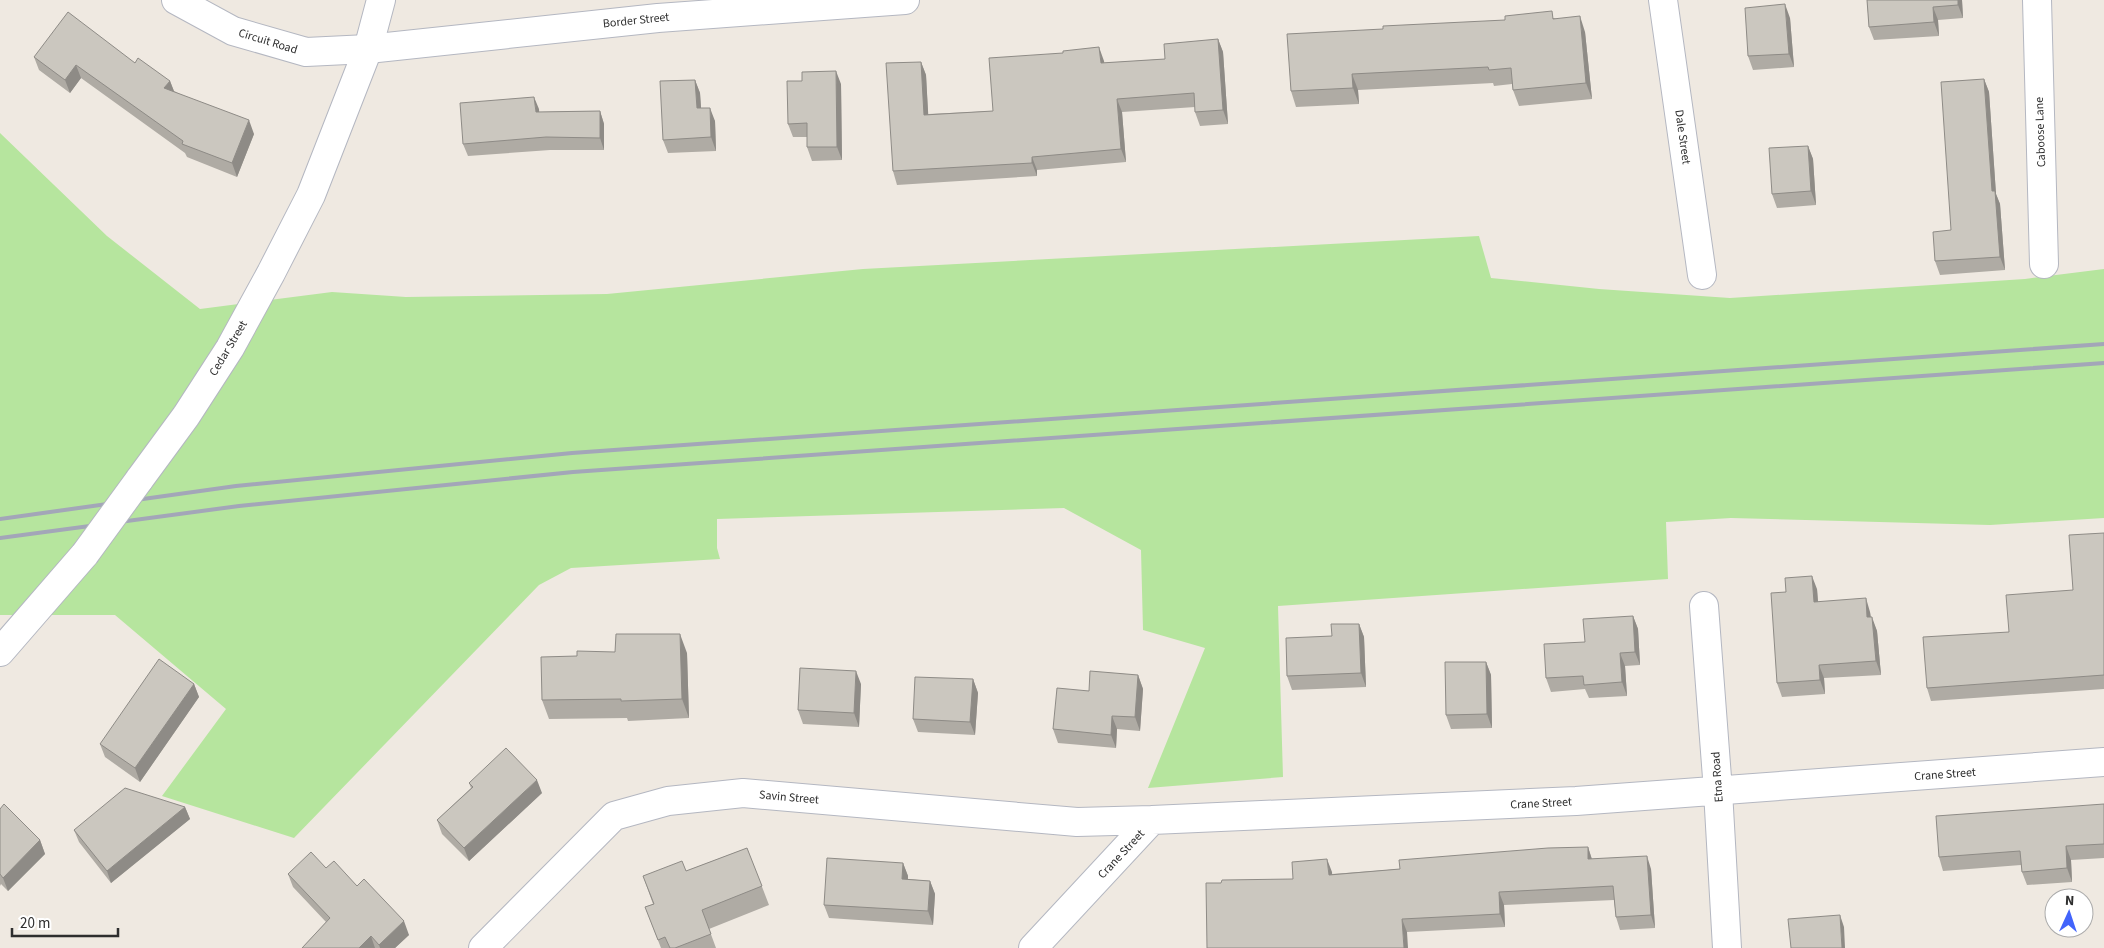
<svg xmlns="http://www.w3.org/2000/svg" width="2104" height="948" font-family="'Source Sans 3',sans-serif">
	<rect width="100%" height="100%" fill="#efe9e1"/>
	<path fill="#b6e59e" d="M 0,133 L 107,236 L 200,309 L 332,292 L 406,297 L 607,294 L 863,269 L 1479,236 L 1491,278 L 1599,289 L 1730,298 L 2025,279 L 2104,269 L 2104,518 L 1990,525 L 1731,518 L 1666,522 L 1668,579 L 1278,606 L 1283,777 L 1148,788 L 1205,648 L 1143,630 L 1141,550 L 1064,508 L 717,519 L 717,548 L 720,559 L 571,568 L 539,585 L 294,838 L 162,796 L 226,709 L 115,615 L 0,615 Z"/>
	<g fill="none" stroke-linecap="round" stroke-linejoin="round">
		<g stroke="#b4b7c1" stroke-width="30">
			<path id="street" d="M 176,0 L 233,31 L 306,52 L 368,49 L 658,18 L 905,0
				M 1663,0 L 1702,275
				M 2037,0 L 2044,264
				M 1704,606 L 1718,791 L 1727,948
				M 483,948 L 614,816 L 668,801 L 743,793 L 1077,822 L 1152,820
				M 1033,948 L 1152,820 L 1576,801 L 2104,762"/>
		</g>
		<g stroke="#b4b7c1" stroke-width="30">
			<path id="secondary" d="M 139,480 L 186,416 L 230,348 L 271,273 L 311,195 L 368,49 L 381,0
				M 0,652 L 85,554"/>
		</g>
		<use href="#street" stroke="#fff" stroke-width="28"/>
		<use href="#secondary" stroke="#fff" stroke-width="28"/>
		<path stroke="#a3a6b8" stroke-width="4" d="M 0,519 L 236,486 L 572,453 L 2104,344
			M 0,538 L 239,506 L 573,472 L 2104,363"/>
		<g stroke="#b4b7c1" stroke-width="30" stroke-linecap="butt">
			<path id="secondary-bridge" d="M 85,554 L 139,480"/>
		</g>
		<use href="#secondary-bridge" stroke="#fff" stroke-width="28"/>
	</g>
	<path fill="#afaba4" d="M 1867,0 L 1962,0 L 1963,18 L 1938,20 L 1939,36 L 1874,40 L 1869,27 Z
		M 1554,18 L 1585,32 L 1592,99 L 1519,106 L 1513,90 L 1512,84 L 1494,86 L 1493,83 L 1358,90 L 1359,104 L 1296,107 L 1291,91 L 1383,29 Z
		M 1790,18 L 1794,67 L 1753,70 L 1748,56 Z
		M 1218,39 L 1223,52 L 1228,124 L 1200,126 L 1195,112 L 1195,107 L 1122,112 L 1126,162 L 1037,170 L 1037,176 L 897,185 L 893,171 L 921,62 L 926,75 L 928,114 L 993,111 L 1104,61 L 1104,63 L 1165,59 Z
		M 34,57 L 170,81 L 174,91 L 254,134 L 237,177 L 187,157 L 185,153 L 81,78 L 70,93 L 39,70 Z
		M 1984,79 L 1989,92 L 1996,194 L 2000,204 L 2005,270 L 1940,275 L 1935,261 L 1951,230 Z
		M 695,80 L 700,93 L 701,108 L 715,121 L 716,151 L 668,153 L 663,140 Z
		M 802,81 L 841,84 L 842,160 L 812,161 L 807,147 L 807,137 L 793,137 L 788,124 Z
		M 539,109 L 539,112 L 600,111 L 604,124 L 604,150 L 550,150 L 468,156 L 463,144 Z
		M 1808,146 L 1813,159 L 1816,205 L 1777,208 L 1772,194 Z
		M 2104,533 L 2104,689 L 1931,701 L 1927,688 L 2073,590 Z
		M 1817,589 L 1818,602 L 1870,612 L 1871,617 L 1877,631 L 1881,675 L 1824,678 L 1825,694 L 1782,697 L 1777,683 L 1786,592 Z
		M 1633,616 L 1638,629 L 1640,665 L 1625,666 L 1627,696 L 1589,698 L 1585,689 L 1551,692 L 1546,678 L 1585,642 Z
		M 1359,624 L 1364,637 L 1366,687 L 1292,690 L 1287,676 L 1332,636 Z
		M 615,652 L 687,653 L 689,718 L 628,721 L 627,718 L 549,719 L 542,700 Z
		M 1486,662 L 1491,675 L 1492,728 L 1451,729 L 1446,715 Z
		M 1138,675 L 1143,689 L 1140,731 L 1117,729 L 1116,748 L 1058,743 L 1053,729 L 1089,691 Z
		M 973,679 L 978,693 L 975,735 L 918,732 L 913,719 Z
		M 194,684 L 199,697 L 140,782 L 105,757 L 100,744 Z
		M 861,684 L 859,727 L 803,724 L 798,710 Z
		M 469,783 L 542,793 L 469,861 L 442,834 L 437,820 L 471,788 Z
		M 2104,804 L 2104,858 L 2071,860 L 2072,882 L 2027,885 L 2022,872 L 2021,865 L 1943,871 L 1939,857 Z
		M 185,807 L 190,819 L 111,883 L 79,842 L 74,830 Z
		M 0,809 L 40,840 L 45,854 L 8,891 L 1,884 L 0,886 Z
		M 1588,847 L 1592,859 L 1651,869 L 1655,928 L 1620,930 L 1616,917 L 1614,900 L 1504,905 L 1505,927 L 1407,932 L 1221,883 L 1293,879 L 1332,872 L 1332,874 L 1400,869 Z
		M 747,848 L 769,905 L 709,929 L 716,948 L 661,948 L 645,907 L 653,904 L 643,876 L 686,871 Z
		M 903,863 L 908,876 L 908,879 L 930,881 L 935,894 L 933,925 L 829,918 L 824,905 Z
		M 326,868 L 357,886 L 409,935 L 395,948 L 302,948 L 326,922 L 293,887 L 288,874 Z"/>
	<path fill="#8e8b86" d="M 1958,0 L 1962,0 L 1963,18 L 1958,5 Z
		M 1785,4 L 1790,18 L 1794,67 L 1789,54 Z
		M 1933,7 L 1938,20 L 1939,36 L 1934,22 Z
		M 1580,16 L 1585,32 L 1592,99 L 1586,83 Z
		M 1218,39 L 1223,52 L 1228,124 L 1223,110 Z
		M 1099,47 L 1104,61 L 1106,77 L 1101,63 Z
		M 921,62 L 926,75 L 929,128 L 924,115 Z
		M 76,65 L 81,78 L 70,93 L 65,80 Z
		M 836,71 L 841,84 L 842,160 L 837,147 Z
		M 1352,74 L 1358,90 L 1359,104 L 1353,88 Z
		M 1984,79 L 1989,92 L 1996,194 L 2000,204 L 2005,270 L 2000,257 L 1992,191 Z
		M 695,80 L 700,93 L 702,122 L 697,108 Z
		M 170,81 L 175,94 L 164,88 Z
		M 534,97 L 539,109 L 540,124 L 536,112 Z
		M 1117,99 L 1122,112 L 1126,162 L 1121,149 Z
		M 710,108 L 715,121 L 716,151 L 711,137 Z
		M 600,111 L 604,124 L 604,150 L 600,138 Z
		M 249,120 L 254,134 L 237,177 L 232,163 Z
		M 1808,146 L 1813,159 L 1816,205 L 1811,191 Z
		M 1032,157 L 1037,170 L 1037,176 L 1032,163 Z
		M 1812,576 L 1817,589 L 1819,615 L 1814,602 Z
		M 1866,598 L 1870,612 L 1872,631 L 1867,617 Z
		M 1633,616 L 1638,629 L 1640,665 L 1635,652 Z
		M 1872,617 L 1877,631 L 1881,675 L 1876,661 Z
		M 1359,624 L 1364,637 L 1366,687 L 1361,673 Z
		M 680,634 L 687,653 L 689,718 L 682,699 Z
		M 1620,653 L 1625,666 L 1627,696 L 1622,682 Z
		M 1486,662 L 1491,675 L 1492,728 L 1487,714 Z
		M 1819,665 L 1824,678 L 1825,694 L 1820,680 Z
		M 856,671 L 861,684 L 859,727 L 854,713 Z
		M 1138,675 L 1143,689 L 1140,731 L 1135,717 Z
		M 973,679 L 978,693 L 975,735 L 970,722 Z
		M 194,684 L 199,697 L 140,782 L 135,768 Z
		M 1112,716 L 1117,729 L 1116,748 L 1111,735 Z
		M 537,780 L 542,793 L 469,861 L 464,848 Z
		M 185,807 L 190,819 L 111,883 L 107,871 Z
		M 40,840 L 45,854 L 8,891 L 3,878 Z
		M 2066,846 L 2071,860 L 2072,882 L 2067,868 Z
		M 1588,847 L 1592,860 L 1588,859 Z
		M 1647,856 L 1651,869 L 1655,928 L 1651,915 Z
		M 1327,859 L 1332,872 L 1333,888 L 1329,875 Z
		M 903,863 L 908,876 L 907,892 L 902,879 Z
		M 930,881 L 935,894 L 933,925 L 928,911 Z
		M 1499,892 L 1504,905 L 1505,927 L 1500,914 Z
		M 1840,915 L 1844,927 L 1845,948 L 1842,948 Z
		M 1402,919 L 1407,932 L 1408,948 L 1404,948 Z
		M 404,921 L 409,935 L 395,948 L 380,948 L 379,945 Z
		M 371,936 L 375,948 L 359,948 Z"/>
	<path fill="#cbc7bf" stroke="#8e8b86" d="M 1867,0 L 1958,0 L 1958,5 L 1933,7 L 1934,22 L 1869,27 Z
		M 1785,4 L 1789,54 L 1748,56 L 1745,8 Z
		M 1552,11 L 1553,19 L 1580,16 L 1586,83 L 1513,90 L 1511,68 L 1489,70 L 1488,67 L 1352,74 L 1353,88 L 1291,91 L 1287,34 L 1383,29 L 1383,26 L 1505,20 L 1505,16 Z
		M 68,12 L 135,63 L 138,58 L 170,81 L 164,88 L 249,120 L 232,163 L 182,144 L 183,141 L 76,65 L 65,80 L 34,57 Z
		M 1218,39 L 1223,110 L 1195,112 L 1194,93 L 1117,99 L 1121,149 L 1032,157 L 1032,163 L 893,171 L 886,63 L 921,62 L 924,115 L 993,111 L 989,58 L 1063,53 L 1063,51 L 1099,47 L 1101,63 L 1165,59 L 1164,44 Z
		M 836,71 L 837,147 L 807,147 L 807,123 L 788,124 L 787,81 L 802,81 L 802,72 Z
		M 1984,79 L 1992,191 L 1995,191 L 2000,257 L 1935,261 L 1933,232 L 1951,230 L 1941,82 Z
		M 695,80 L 697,108 L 710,108 L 711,137 L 663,140 L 660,81 Z
		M 534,97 L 536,112 L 600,111 L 600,138 L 546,137 L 463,144 L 460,103 Z
		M 1808,146 L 1811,191 L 1772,194 L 1769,148 Z
		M 2104,533 L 2104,675 L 1927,688 L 1923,637 L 2009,632 L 2006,595 L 2073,590 L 2069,535 Z
		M 1812,576 L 1814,602 L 1866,598 L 1867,617 L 1872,617 L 1876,661 L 1819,665 L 1820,680 L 1777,683 L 1771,593 L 1786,592 L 1785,578 Z
		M 1633,616 L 1635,652 L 1620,653 L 1622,682 L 1584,685 L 1583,676 L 1546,678 L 1544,644 L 1585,642 L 1583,619 Z
		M 1331,624 L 1359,624 L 1361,673 L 1287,676 L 1286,638 L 1332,636 Z
		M 616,634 L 680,634 L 682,699 L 621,701 L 621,699 L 542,700 L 541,657 L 577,656 L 577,651 L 615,652 Z
		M 159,659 L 194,684 L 135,768 L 100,744 Z
		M 1445,662 L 1486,662 L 1487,714 L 1446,715 Z
		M 800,668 L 856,671 L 854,713 L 798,710 Z
		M 1090,671 L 1138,675 L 1135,717 L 1112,716 L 1111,735 L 1053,729 L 1057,688 L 1089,691 Z
		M 915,677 L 973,679 L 970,722 L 913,719 Z
		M 506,748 L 537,780 L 464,848 L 437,820 L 473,787 L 469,783 Z
		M 125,788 L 185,807 L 107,871 L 74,830 Z
		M 4,804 L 40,840 L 3,878 L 0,874 L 0,809 Z
		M 2104,804 L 2104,844 L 2066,846 L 2067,868 L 2022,872 L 2020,851 L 1939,857 L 1936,816 Z
		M 1588,847 L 1588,859 L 1647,856 L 1651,915 L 1616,917 L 1613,886 L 1499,892 L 1500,914 L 1402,919 L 1404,948 L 1207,948 L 1206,883 L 1221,883 L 1222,880 L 1293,879 L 1292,862 L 1327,859 L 1329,875 L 1400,869 L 1399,860 L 1548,848 Z
		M 747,848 L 762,886 L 702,910 L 711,934 L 675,948 L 670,948 L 665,937 L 658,940 L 645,907 L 654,904 L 643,876 L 682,861 L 686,871 Z
		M 311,852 L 326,868 L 334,861 L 357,886 L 364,879 L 404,921 L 379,945 L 371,936 L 359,948 L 302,948 L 330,918 L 288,874 Z
		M 827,858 L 903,863 L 902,879 L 930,881 L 928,911 L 824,905 Z
		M 1840,915 L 1842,948 L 1791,948 L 1788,919 Z"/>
	<g text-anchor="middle" stroke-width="4" stroke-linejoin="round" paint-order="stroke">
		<g font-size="12" fill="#2e2e2e" stroke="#fff">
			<text transform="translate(636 20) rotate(-6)" y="4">Border Street</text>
			<text transform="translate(268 41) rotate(17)" y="4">Circuit Road</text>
			<text transform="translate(2040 132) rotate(-92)" y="4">Caboose Lane</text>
			<text transform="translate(1683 137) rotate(82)" y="4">Dale Street</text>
			<text transform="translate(228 348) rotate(-59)" y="4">Cedar Street</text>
			<text transform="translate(1945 774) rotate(-4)" y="4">Crane Street</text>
			<text transform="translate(1717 777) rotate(-94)" y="4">Etna Road</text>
			<text transform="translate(789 797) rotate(5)" y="4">Savin Street</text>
			<text transform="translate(1541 803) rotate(-3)" y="4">Crane Street</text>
			<text transform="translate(1121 854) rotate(-47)" y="4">Crane Street</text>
		</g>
	</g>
	<g transform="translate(2069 913) rotate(3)"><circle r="24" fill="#ffffff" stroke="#ababab"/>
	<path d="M0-4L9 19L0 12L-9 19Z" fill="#4264fb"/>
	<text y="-8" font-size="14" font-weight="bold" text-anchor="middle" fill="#2e2e2e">N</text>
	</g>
	<path d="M12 928v8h106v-8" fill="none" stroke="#2e2e2e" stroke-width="2.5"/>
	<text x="20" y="928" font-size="15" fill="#2e2e2e" stroke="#ffffff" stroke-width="4" paint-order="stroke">20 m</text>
</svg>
